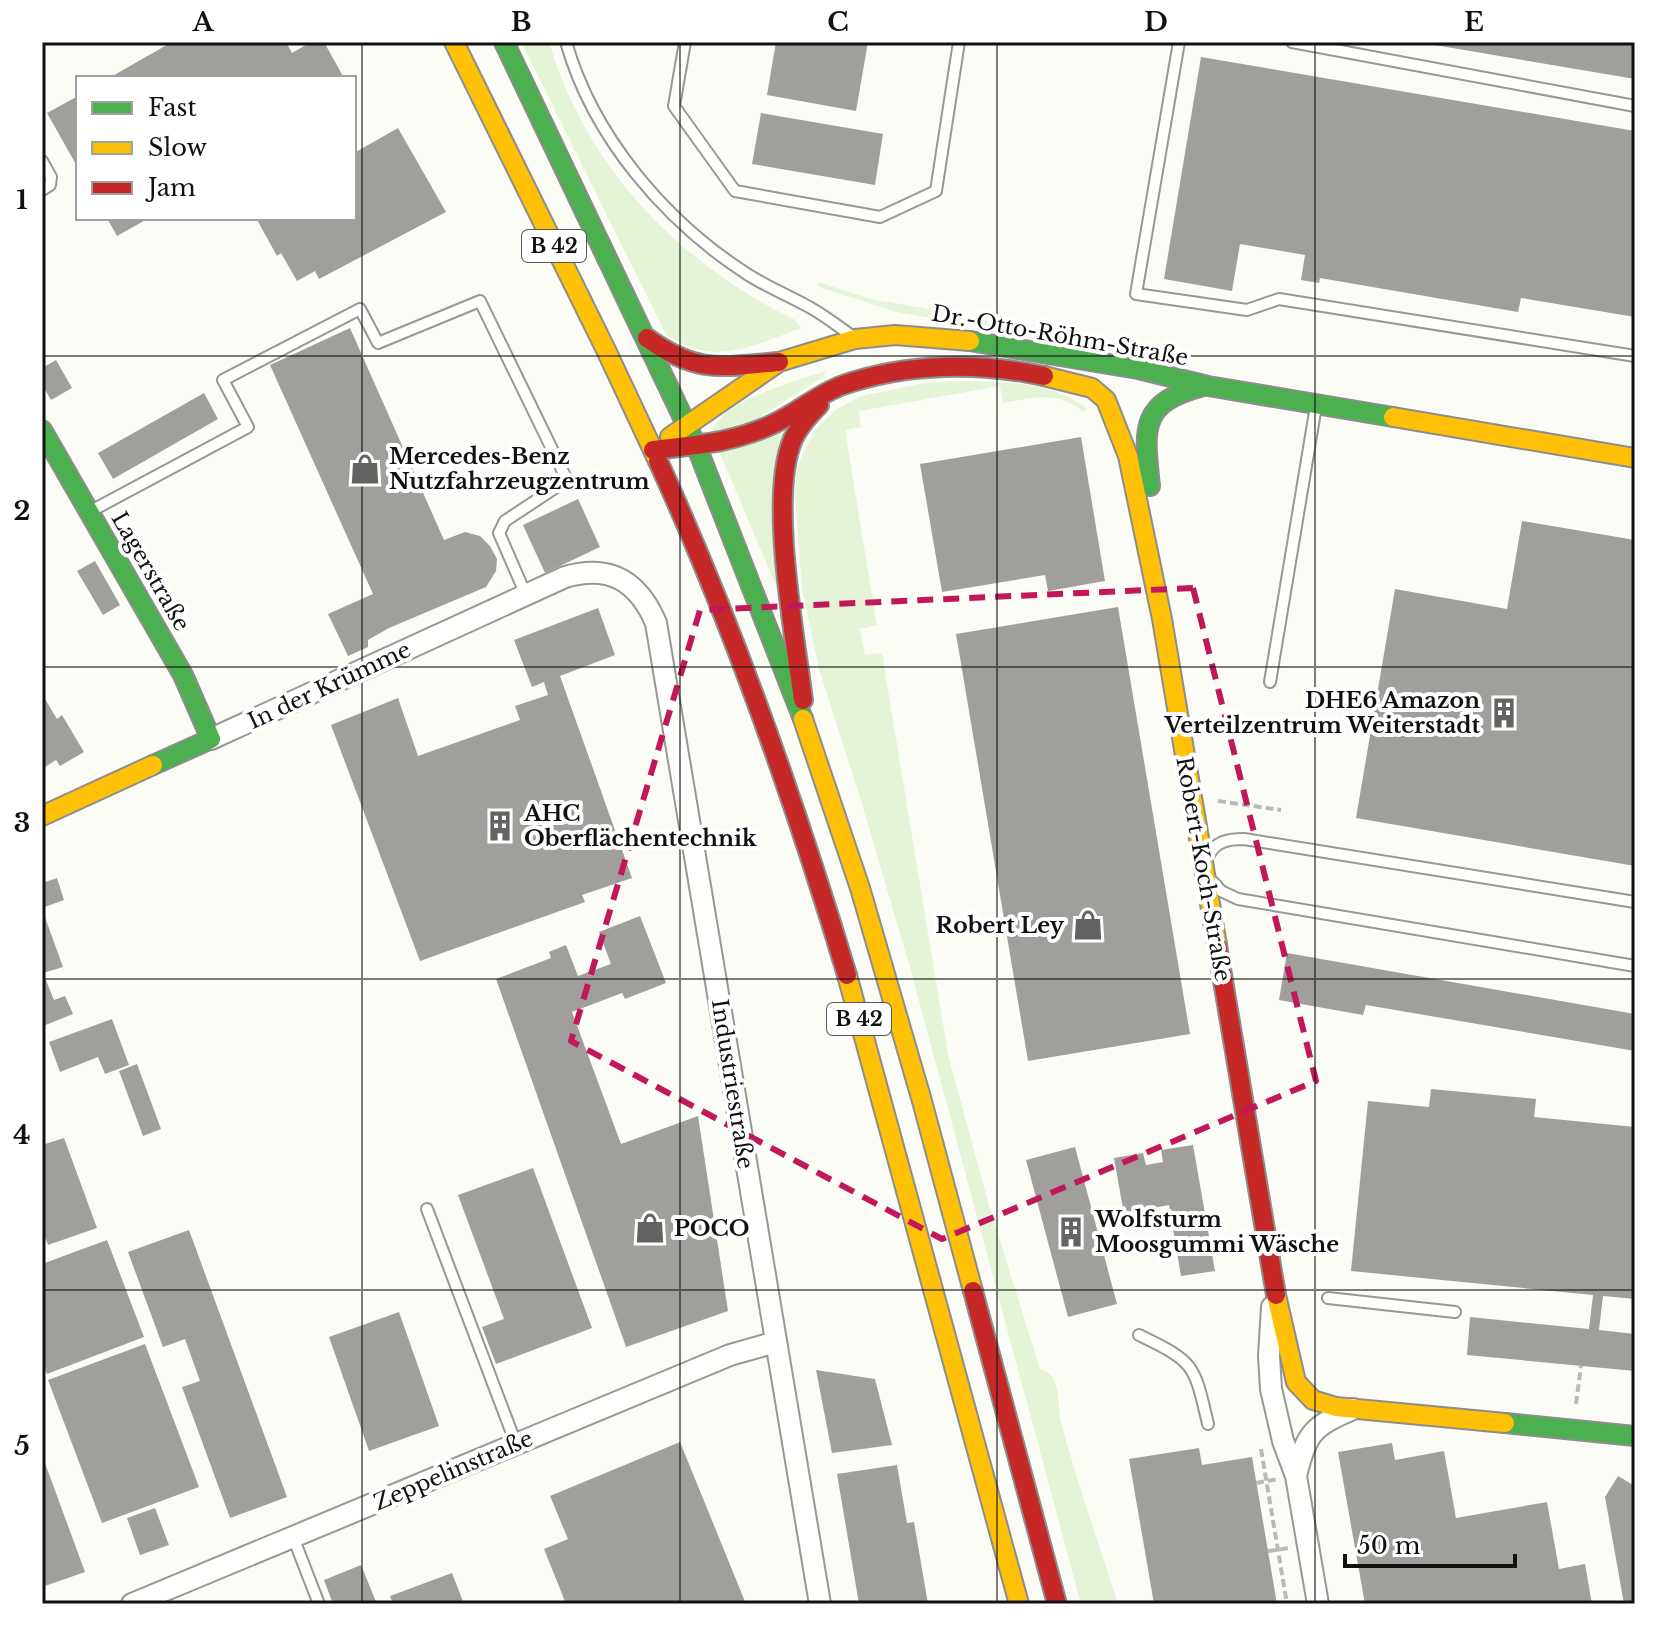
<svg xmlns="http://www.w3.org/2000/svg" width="1677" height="1646" font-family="'Libre Baskerville',serif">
	<rect width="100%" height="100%" fill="#fcfcf7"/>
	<path fill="#e5f3d6" d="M 521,42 L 549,42 C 586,168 679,263 795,320 L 801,328 C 768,340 732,359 696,349 C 686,346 676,340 667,336 Z
		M 818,282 L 871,299 L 985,319 L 991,328 L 896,312 L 823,288 L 817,285 Z
		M 826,371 L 823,377 L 750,423 L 712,431 C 723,400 796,381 826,371 Z
		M 950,381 C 993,382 1052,379 1087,409 L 1083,412 C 1059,390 1032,398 1003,403 L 1000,386 L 859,411 L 861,427 L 845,430 L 877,625 L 860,629 L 865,655 L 882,653 L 948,1055 L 988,1202 L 1040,1369 C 1062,1374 1057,1404 1061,1422 C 1077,1483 1099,1544 1118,1604 L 1081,1604 L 911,971 L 862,804 L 819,669 L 802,588 L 795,494 L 797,467 L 814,431 L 834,411 L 861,396 L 925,383 Z
		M 792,419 L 779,593 L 719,451 Z"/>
	<path fill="#a09f9c" d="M 172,42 L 286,42 L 292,53 L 311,42 L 324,42 L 344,78 L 109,78 Z
		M 776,42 L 868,42 L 856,111 L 767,95 Z
		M 1430,42 L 1635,42 L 1635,79 L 1429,44 Z
		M 1201,57 L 1635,131 L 1635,317 L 1521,298 L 1518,312 L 1320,278 L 1319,283 L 1301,280 L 1305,255 L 1240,244 L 1232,291 L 1164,279 Z
		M 78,96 L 78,168 L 47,113 Z
		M 761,113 L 883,134 L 875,185 L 752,164 Z
		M 398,128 L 446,212 L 319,279 L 315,271 L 297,281 L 281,253 L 277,256 L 256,218 L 354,218 L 354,153 Z
		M 107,218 L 149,218 L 117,236 Z
		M 350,328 L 444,540 L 465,532 L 480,536 L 490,546 L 497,559 L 496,571 L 486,587 L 389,628 L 368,640 L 368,647 L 348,656 L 328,614 L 373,594 L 270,365 Z
		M 56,360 L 72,388 L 51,400 L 42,384 L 42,368 Z
		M 204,393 L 218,419 L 113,479 L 98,453 Z
		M 1081,437 L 1105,581 L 1048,591 L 1045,575 L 942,592 L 920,464 Z
		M 578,499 L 600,547 L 545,573 L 523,525 Z
		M 1522,521 L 1635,540 L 1635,866 L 1356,818 L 1395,589 L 1507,609 Z
		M 95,561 L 120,605 L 103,615 L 77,571 Z
		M 1118,607 L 1190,1034 L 1028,1061 L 956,634 Z
		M 598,608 L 615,655 L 560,676 L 632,878 L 582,895 L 585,902 L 420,961 L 331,725 L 398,698 L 418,756 L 520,720 L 515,706 L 548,695 L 544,682 L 532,687 L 514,640 Z
		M 42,694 L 57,719 L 62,715 L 84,752 L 60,766 L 56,760 L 42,769 Z
		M 57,878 L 64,900 L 42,908 L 42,883 Z
		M 42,909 L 63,967 L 43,973 L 54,1000 L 65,996 L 73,1014 L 43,1026 Z
		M 640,916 L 666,983 L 625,999 L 622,993 L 572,1012 L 621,1144 L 698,1116 L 728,1311 L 626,1347 L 496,979 L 551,958 L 549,952 L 566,945 L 578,976 L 611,964 L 599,932 Z
		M 1287,953 L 1635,1014 L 1635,1051 L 1366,1005 L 1363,1015 L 1279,1000 Z
		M 112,1019 L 129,1065 L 105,1074 L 98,1057 L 60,1072 L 49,1042 Z
		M 137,1064 L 161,1129 L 143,1136 L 119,1071 Z
		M 1431,1089 L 1536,1099 L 1534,1117 L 1635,1127 L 1635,1299 L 1603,1296 L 1599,1330 L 1635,1334 L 1635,1371 L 1467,1355 L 1470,1317 L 1589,1329 L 1593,1295 L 1351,1271 L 1368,1101 L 1429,1107 Z
		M 64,1138 L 97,1228 L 48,1245 L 42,1229 L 42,1145 Z
		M 1193,1145 L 1215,1271 L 1181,1276 L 1169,1205 L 1153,1208 L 1154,1215 L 1125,1220 L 1114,1158 L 1143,1153 L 1146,1165 L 1163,1162 L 1161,1150 Z
		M 1075,1147 L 1117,1304 L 1068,1317 L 1026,1160 Z
		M 533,1168 L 592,1328 L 496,1364 L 482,1327 L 504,1319 L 458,1195 Z
		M 189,1230 L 287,1497 L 230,1518 L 182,1387 L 200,1381 L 185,1339 L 163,1347 L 128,1252 Z
		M 107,1240 L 144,1337 L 47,1374 L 42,1362 L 42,1264 Z
		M 399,1312 L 439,1426 L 369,1451 L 329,1337 Z
		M 145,1344 L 199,1487 L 102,1523 L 48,1380 Z
		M 816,1370 L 875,1379 L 892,1445 L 832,1453 Z
		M 680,1442 L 746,1604 L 566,1604 L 544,1549 L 568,1539 L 550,1496 Z
		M 1392,1443 L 1395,1460 L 1444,1451 L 1456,1518 L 1547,1502 L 1559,1569 L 1585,1564 L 1592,1604 L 1365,1604 L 1338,1452 Z
		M 1199,1448 L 1202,1465 L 1252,1457 L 1277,1604 L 1154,1604 L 1129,1459 Z
		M 42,1455 L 85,1572 L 42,1587 Z
		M 897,1465 L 907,1523 L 914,1522 L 928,1604 L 859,1604 L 837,1474 Z
		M 1618,1476 L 1635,1486 L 1635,1604 L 1624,1604 L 1605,1497 Z
		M 155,1508 L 169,1545 L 140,1555 L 127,1518 Z
		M 361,1565 L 377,1604 L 333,1604 L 324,1580 Z
		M 452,1573 L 464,1604 L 393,1604 L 390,1596 Z"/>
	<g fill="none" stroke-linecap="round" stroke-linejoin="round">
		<g stroke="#979795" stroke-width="14">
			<path id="lane" d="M 566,42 C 593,137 665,221 747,274 C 767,287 790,296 811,308 C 825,316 838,326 852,336
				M 685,42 L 674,106 L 735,191 L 880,217 L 936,191 L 959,42
				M 1179,42 L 1136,294 L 1247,310 L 1279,299 L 1635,356
				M 1292,42 L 1635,106
				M 42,161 L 51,177 L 50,185 L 42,190
				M 91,511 L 248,427 L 223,380 L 360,309 L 378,343 L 480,301 L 567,480 L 505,521 L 499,533 L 526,595
				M 1270,682 L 1316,406
				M 1208,857 C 1215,841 1228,839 1244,839 L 1635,902
				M 1213,882 L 1221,891 L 1238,899 L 1635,966
				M 427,1209 L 516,1444
				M 1328,1298 L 1455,1312
				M 1139,1335 C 1195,1362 1194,1364 1208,1424
				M 293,1537 L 319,1604"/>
		</g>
		<g stroke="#979795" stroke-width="24">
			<path id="street" d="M 211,739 L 565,577 C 610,564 638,581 656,623 L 820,1604
				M 1272,1307 L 1269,1356 L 1271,1389 L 1283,1441 L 1296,1476 L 1318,1604
				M 1296,1476 C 1306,1433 1313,1426 1353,1409
				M 132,1604 L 730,1355 L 776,1342"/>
		</g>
		<g stroke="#8d8d8b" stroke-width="22">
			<path id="fast" d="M 504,42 L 696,445 L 803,719
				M 970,341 L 1138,369 L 1208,386 L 1393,417
				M 42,430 L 183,675 L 211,739 L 153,765
				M 1150,486 C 1144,428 1139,403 1203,386
				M 1505,1423 L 1635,1436"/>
		</g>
		<g stroke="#8d8d8b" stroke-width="22">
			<path id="slow" d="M 454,42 L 606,350 L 658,461
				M 1044,376 L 1092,388 L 1106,400 L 1128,456 L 1162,619 L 1217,945
				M 1393,417 L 1635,458
				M 670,437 L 779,362 L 855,339 L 895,335 L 970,341
				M 803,719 L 860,888 L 922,1101 L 973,1291
				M 42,816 L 153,765
				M 847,975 L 1019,1604
				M 1276,1295 L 1296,1382 L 1313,1400 L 1336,1407 L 1505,1423"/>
		</g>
		<g stroke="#8d8d8b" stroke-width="22">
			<path id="jam" d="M 647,338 C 697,374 721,367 779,362
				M 653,450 C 696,445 733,443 773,424 C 797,413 818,394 843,385 C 907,363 978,362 1044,376
				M 658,461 C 734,627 794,799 847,975
				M 803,700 C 795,636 768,496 793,439 C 799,426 809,415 819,405
				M 1217,945 L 1276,1295
				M 973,1291 L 1057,1604"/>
		</g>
		<path stroke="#b9b9b8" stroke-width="4" stroke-dasharray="8 4" stroke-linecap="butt" d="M 1218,801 L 1281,810
			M 1576,1404 L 1581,1366
			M 1261,1449 L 1287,1604
			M 1256,1483 L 1278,1479
			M 1268,1551 L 1290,1548"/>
		<use href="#lane" stroke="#fffffe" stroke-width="10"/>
		<use href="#street" stroke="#fffffe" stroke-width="20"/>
		<use href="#fast" stroke="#4caf50" stroke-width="18"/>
		<use href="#slow" stroke="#ffc107" stroke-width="18"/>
		<use href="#jam" stroke="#c62828" stroke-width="18"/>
	</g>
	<path fill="none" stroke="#c2185b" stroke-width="6" stroke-dasharray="16 10" stroke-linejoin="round" d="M 1193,588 L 1316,1081 L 942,1239 L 571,1041 L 700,610 Z"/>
	<path fill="none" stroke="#111" stroke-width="2" stroke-opacity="0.55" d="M 362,42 L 362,1604M 680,42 L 680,1604M 997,42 L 997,1604M 1315,42 L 1315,1604M 42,356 L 1635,356M 42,667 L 1635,667M 42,979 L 1635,979M 42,1290 L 1635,1290"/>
	<defs>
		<g id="shop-bare" transform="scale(2.4)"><path d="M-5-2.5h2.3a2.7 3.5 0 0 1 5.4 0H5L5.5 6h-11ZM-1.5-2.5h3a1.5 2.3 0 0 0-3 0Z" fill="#636362" stroke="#fff" stroke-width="2.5" paint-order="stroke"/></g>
		<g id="building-bare" transform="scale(2.4)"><path d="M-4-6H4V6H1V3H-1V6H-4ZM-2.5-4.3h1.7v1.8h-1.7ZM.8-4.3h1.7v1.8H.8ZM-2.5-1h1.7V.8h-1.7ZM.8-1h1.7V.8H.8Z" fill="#636362" stroke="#fff" stroke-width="2.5" paint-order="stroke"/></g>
	</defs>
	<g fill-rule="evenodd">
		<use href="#shop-bare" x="365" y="469"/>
		<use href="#building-bare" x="1504" y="713"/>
		<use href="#building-bare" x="500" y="826"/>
		<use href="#shop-bare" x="1088" y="925"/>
		<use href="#shop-bare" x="650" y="1228"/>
		<use href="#building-bare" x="1071" y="1232"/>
	</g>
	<g text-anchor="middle" stroke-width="8" stroke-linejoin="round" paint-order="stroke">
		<g fill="#fff" stroke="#585858" stroke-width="2">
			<rect x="522" y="230" width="64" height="32" rx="6"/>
			<rect x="827" y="1003" width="64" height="32" rx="6"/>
		</g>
		<g font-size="20" font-weight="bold" fill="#111">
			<text x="554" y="253">B 42</text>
			<text x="859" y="1026">B 42</text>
		</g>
		<g font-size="22" fill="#111" stroke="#fff">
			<text transform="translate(1060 335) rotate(10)" y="8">Dr.-Otto-Röhm-Straße</text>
			<text transform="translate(151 571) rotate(60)" y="8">Lagerstraße</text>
			<text transform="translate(329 685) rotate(-25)" y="8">In der Krümme</text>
			<text transform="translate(1204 869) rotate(80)" y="8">Robert-Koch-Straße</text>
			<text transform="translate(733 1084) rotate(81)" y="8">Industriestraße</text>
			<text transform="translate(453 1470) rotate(-23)" y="8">Zeppelinstraße</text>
		</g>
		<g font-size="22" font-weight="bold" fill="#111" stroke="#fff" text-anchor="start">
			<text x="389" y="464">Mercedes-Benz<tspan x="389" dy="25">Nutzfahrzeugzentrum</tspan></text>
			<text x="1480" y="708" text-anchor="end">DHE6 Amazon<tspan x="1480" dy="25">Verteilzentrum Weiterstadt</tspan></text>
			<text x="524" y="821">AHC<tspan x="524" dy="25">Oberflächentechnik</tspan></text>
			<text x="1064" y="933" text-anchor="end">Robert Ley</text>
			<text x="1095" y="1227">Wolfsturm<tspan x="1095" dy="25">Moosgummi Wäsche</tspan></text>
			<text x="674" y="1236">POCO</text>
		</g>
	</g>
	<rect width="1677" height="1646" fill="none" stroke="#ffffff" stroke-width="88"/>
	<rect x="76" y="76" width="280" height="144" fill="#ffffff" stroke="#a0a0a0" stroke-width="2"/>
	<rect x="92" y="102" width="40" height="12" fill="#4caf50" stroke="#a0a0a0" stroke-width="2"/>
	<text x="148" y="116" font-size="24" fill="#111111">Fast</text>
	<rect x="92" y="142" width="40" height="12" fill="#ffc107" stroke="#a0a0a0" stroke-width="2"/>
	<text x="148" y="156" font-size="24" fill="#111111">Slow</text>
	<rect x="92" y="182" width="40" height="12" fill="#c62828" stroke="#a0a0a0" stroke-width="2"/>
	<text x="148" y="196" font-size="24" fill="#111111">Jam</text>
	<path d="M1345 1554v12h170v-12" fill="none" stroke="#111111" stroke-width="4"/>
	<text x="1357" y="1554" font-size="24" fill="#111111" stroke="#ffffff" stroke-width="6" paint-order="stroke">50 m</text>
	<rect x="44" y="44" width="1589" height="1558" fill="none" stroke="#111" stroke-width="3"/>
	<g font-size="26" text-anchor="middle" font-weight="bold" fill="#111">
		<text x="203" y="31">A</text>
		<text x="521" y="31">B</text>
		<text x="838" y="31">C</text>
		<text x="1156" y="31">D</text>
		<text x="1474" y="31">E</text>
		<text x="22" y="209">1</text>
		<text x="22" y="520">2</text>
		<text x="22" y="832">3</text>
		<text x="22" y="1144">4</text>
		<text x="22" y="1455">5</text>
	</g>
</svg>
